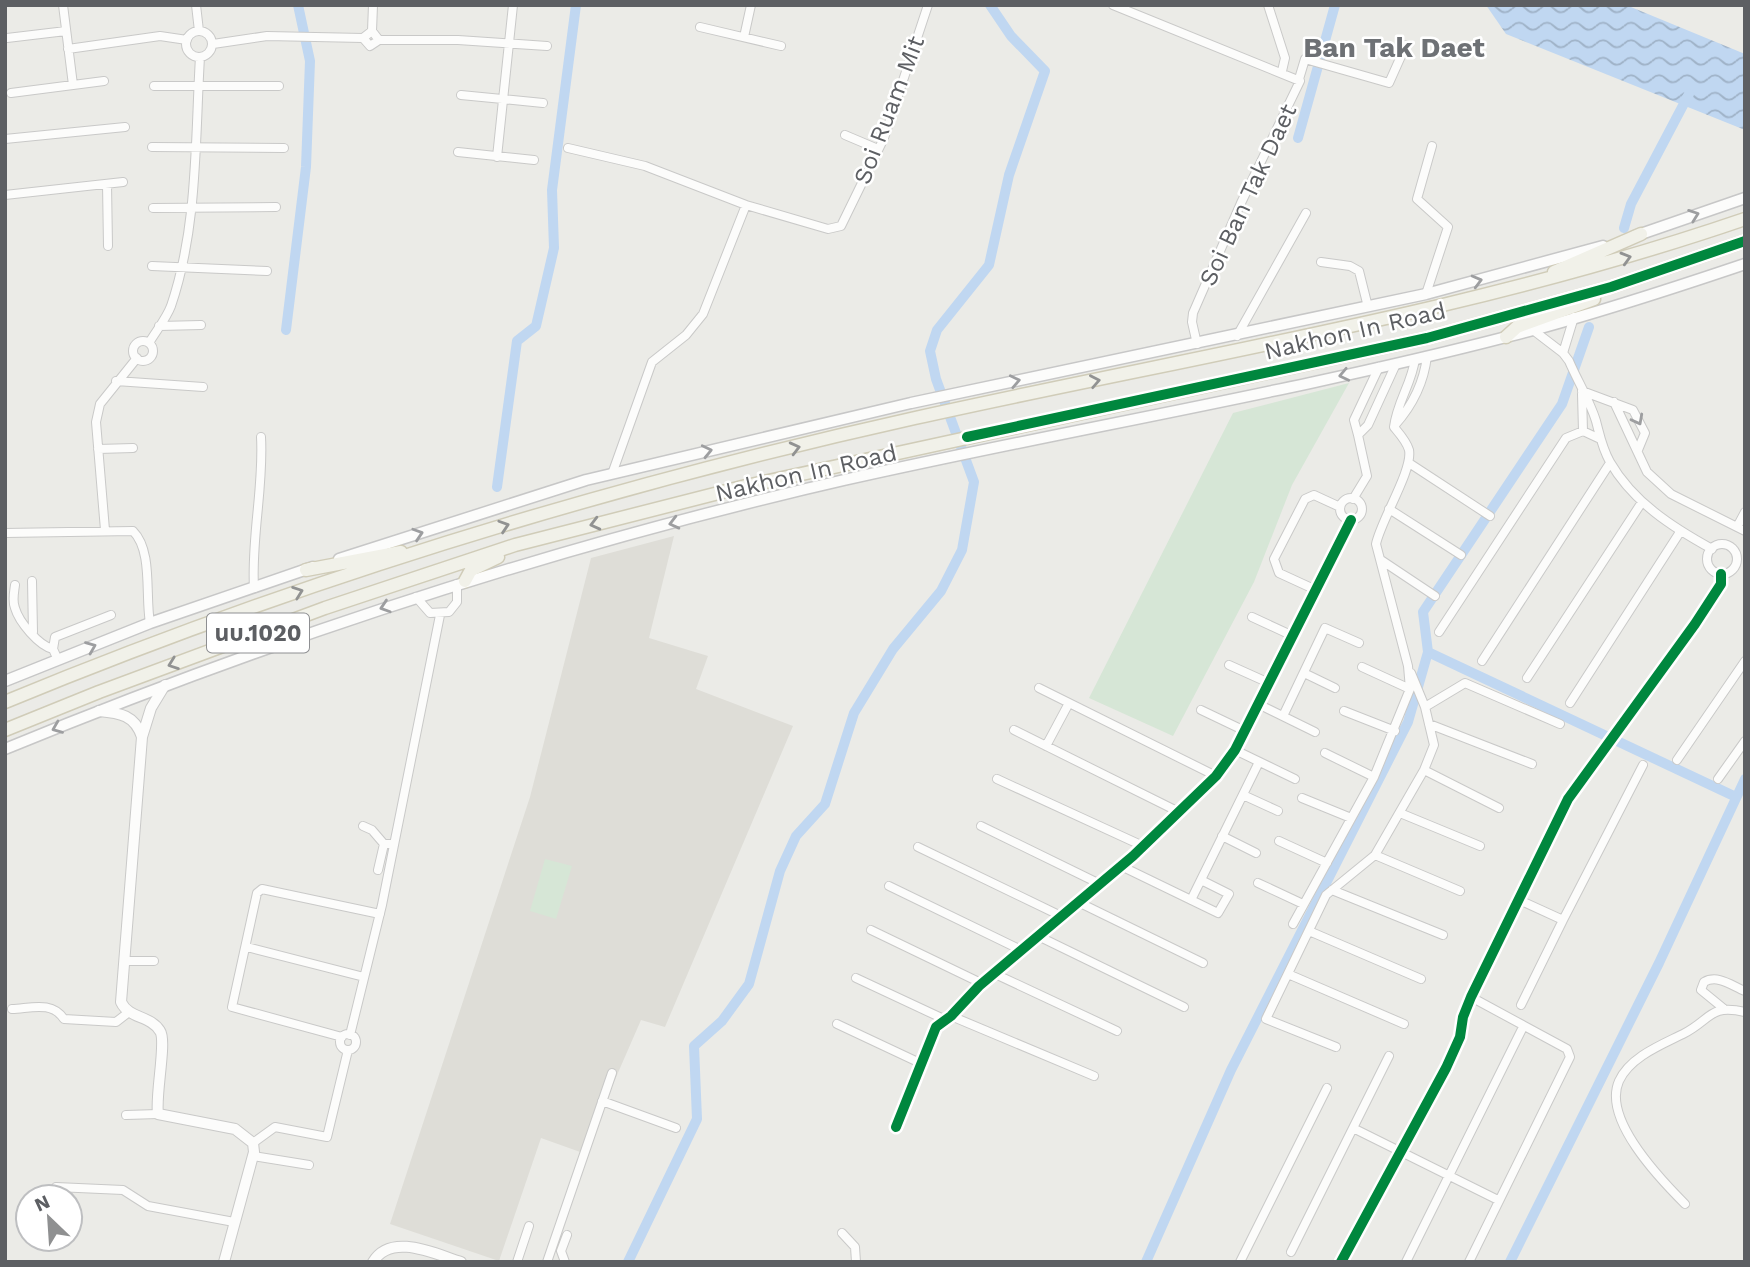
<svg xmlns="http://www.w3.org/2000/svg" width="1750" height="1267" font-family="'Work Sans','Noto Sans Thai',sans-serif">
	<defs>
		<pattern id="water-waves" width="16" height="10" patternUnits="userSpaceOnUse" patternTransform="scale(1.75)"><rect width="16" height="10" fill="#c0d7f1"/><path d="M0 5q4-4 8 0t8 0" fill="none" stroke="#9fb2c7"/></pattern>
	</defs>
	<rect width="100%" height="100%" fill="#ebebe7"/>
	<path fill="#deddd7" d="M 674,536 L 649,638 L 708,656 L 696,689 L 793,726 L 665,1027 L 641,1020 L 583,1153 L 541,1138 L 499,1261 L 390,1224 L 530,797 L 591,558 Z"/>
	<path fill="#d6e6d6" d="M 1349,383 L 1292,485 L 1254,582 L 1173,736 L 1089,698 L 1233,413 Z
		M 545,859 L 572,866 L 556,919 L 530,911 Z"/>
	<path fill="url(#water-waves)" d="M 1486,5 L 1626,5 L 1745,54 L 1745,130 L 1506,34 Z"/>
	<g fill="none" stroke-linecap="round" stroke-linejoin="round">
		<path stroke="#c0d7f1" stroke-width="10" d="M 1298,138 L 1335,5
			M 1624,228 L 1631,204 L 1689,94
			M 286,330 L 306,167 L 310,61 L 298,5
			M 497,487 L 517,341 L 536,326 L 554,248 L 552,190 L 576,5
			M 1428,652 L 1736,797
			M 628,1262 L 697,1119 L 694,1046 L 722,1021 L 749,984 L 780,871 L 796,836 L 825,804 L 854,713 L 893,649 L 941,591 L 962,550 L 974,482 L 936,379 L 930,351 L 937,330 L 989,265 L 1009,175 L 1045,71 L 1011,36 L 990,5
			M 1146,1262 L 1231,1070 L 1408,722 L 1428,652 L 1423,612 L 1562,404 L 1589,327
			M 1510,1262 L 1659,963 L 1745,779"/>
		<g stroke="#c9c9c8" stroke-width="10">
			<path id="minor" d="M 63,5 L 73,85
				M 196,5 L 199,31
				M 1113,5 L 1300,81 L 1241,203 L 1193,313 L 1192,322 L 1197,344
				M 1268,5 L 1285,58 L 1282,71
				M 700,27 L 781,46
				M 372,31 L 373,5
				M186 44a13 13 0 1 1 26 0a13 13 0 1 1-26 0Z
				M 744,37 L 751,5
				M 7,38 L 66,31
				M 379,40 L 372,31 L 363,38 L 370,46 L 379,40 L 458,40 L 547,46
				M 213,44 L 267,36 L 363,38
				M 68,49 L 160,36 L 187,40
				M 1299,79 L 1305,59 L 1389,83 L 1406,45
				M 154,86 L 279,86
				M 11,93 L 104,81
				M 461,95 L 543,103
				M 845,135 L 878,149
				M 5,139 L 125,127
				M 152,147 L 284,148
				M 568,148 L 645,166 L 746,205
				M 458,152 L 534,160
				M 497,157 L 513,5
				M 107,184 L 108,246
				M 5,195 L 123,182
				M 153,208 L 276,207
				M 1321,262 L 1350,266 L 1359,271 L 1368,307
				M 152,266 L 267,271
				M 1426,294 L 1448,227 L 1417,199 L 1432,146
				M 159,326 L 201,325
				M 1533,330 L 1563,353 L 1569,361 C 1577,380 1590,401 1596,421 C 1600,436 1602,448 1610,462 C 1633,502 1672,527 1712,549
				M 1237,336 L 1306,213
				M133 351a10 10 0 1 1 20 0a10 10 0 1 1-20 0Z
				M 149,343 C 156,331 166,319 171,306 C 198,227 195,140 200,57
				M 1563,353 L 1574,317
				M 1379,367 L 1354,420 L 1358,435 L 1368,425 L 1396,364
				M 116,381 L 203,387
				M 1582,391 L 1633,410 L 1645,433 L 1638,450
				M 1582,394 L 1583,431
				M 1614,402 L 1647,472 L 1671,494 L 1745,531
				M 1395,425 C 1412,406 1424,382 1427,356
				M 98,449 L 133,448
				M 1409,463 L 1490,516
				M 612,474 L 652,362 L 686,335 L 703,314 L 746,205 L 828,229 L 841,226 L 884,138 L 928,5
				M1340 509a11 11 0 1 1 22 0a11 11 0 1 1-22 0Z
				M 1353,499 L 1367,476 L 1358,435
				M 1389,509 L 1461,555
				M 1737,527 L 1745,512
				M 105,530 L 96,422 L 100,404 L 137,358
				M 5,533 L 133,531 C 153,551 145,595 150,623
				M1707 559a15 15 0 1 1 30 0a15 15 0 1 1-30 0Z
				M 1381,560 L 1435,596
				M 32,581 L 33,632
				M 15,585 C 14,593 12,601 15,608 C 19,622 39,646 53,649
				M 254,588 C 251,537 264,487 261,437
				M 1316,590 L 1279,573 L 1274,559 L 1305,499 L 1314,495 L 1340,507
				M 416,597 L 430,613 L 449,612 L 457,602 L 457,584
				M 1252,617 L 1293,636
				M 1439,632 L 1566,438 L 1583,431 L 1598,438
				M 58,660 L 53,649 L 55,637 L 111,615
				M 1482,661 L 1610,463
				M 1229,665 L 1269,683
				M 1362,667 L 1410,689
				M 1304,673 L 1335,688
				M 1527,678 L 1642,502
				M 1039,688 L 1216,776
				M 1570,703 L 1680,532
				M 1258,704 L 1315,732
				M 1425,707 L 1465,683 L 1560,724
				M 1201,710 L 1245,731
				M 1344,711 L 1395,731
				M 1283,716 L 1325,628 L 1359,643
				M 1429,724 L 1532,764
				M 1014,730 L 1179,812
				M 1046,746 L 1069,703
				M 1235,750 L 1295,779
				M 1325,753 L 1374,777
				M 1677,760 L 1745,661
				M 1424,770 L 1499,808
				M 997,779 L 1143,846
				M 1718,779 L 1745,741
				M 1243,795 L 1278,811
				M 1302,798 L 1351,818
				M 1400,813 L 1480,846
				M 363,826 L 372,830 L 384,844 L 394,844
				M 981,826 L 1100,884
				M 1222,836 L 1256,853
				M 1279,841 L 1327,863
				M 918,847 L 1061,916
				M 1375,855 L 1460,891
				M 1121,866 L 1218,913 L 1229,894 L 1201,880
				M 378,870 L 384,844
				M 1258,883 L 1303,904
				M 889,886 L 1021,950
				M 1332,890 L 1443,935
				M 1517,899 L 1563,920 L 1521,1005
				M 1191,900 L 1259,762
				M 1078,902 L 1203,963
				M 1563,920 L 1643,765
				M 1293,924 L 1374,777 L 1410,689 L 1408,666 L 1376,544 C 1381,520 1413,470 1409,450 C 1407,442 1399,433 1394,427 C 1397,402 1412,383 1415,359
				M 871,930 L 981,983
				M 1309,931 L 1421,979
				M 1038,936 L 1184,1007
				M 247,947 L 364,977
				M 124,961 L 154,961
				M 993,973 L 1117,1031
				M 1288,974 L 1404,1024
				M 856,978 L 946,1020
				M 1723,1008 L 1701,990 L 1704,982 C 1718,974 1732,986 1745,991
				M 12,1009 C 32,1008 52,1001 64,1019 L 116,1022 L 129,1012
				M 951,1016 L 1094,1076
				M 837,1024 L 920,1063
				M340 1042a8 8 0 1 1 16 0a8 8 0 1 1-16 0Z
				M 350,1035 L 382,905 L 440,615
				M 342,1037 L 232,1007 L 257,893 L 262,889 L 380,914
				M 1336,1047 L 1266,1019 L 1326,895 L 1375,855 L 1424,770 L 1434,745 L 1425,707 L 1411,673
				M 602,1101 L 676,1128
				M 126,1115 L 158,1114
				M 896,1127 L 936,1027 L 951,1016 L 979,986 L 1133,856 L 1216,776 L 1235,750 L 1351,520
				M 1353,1128 L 1498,1200
				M 253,1143 L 275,1127 L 327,1137 L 348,1050
				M 253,1156 L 309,1165
				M 56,1187 L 123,1190 L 148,1206 L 234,1222
				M 1685,1204 C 1660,1179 1602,1119 1619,1081 C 1630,1057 1661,1045 1683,1034 C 1712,1019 1709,1004 1745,1012
				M 842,1233 L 855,1247 L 856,1262
				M 1291,1252 L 1389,1056
				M 517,1262 L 529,1226
				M 547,1262 L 612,1073
				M 565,1262 L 561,1251 L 567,1235
				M 1240,1262 L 1327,1088
				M 1341,1262 L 1446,1068 L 1460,1037 L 1463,1017 L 1471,997 L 1568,799 L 1695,624 L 1721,584 L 1721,574
				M 1406,1262 L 1523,1027
				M 1469,1262 L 1570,1057 L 1567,1049 L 1471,997"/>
		</g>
		<g stroke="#c9c9c8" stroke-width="12">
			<path id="tertiary" d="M 165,685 L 151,708 L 142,737 L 121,1002 C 129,1019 150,1015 160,1031 C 167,1041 155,1095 158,1114 L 235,1129 L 253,1143 L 254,1152 L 224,1262
				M 99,711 C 120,713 135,715 142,737
				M 373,1262 C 391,1232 435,1254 461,1262"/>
		</g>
		<g stroke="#c7c7c7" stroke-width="13">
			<path id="secondary" d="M 1635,236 L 1745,198
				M 339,559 L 586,480 L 911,403 L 1426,294 L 1603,246
				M 5,681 L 150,623 L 313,567
				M 5,749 C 277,637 557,546 844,480 C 1065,430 1290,393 1510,336 C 1589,316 1668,290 1745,264"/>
		</g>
		<g stroke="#d0ccb8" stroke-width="15">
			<path id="primary" d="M 1554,272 L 1641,234
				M 1506,337 L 1517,327 L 1594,299
				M 306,570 L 401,552
				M 465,581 L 471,570 L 498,557
				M 5,702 C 298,581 605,487 915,418 C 1193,356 1474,312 1745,219
				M 5,730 L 99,692 L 325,608 L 515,545 L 746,486 L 1427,338 L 1611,287 L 1745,241"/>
		</g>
		<use href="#minor" stroke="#fcfcfb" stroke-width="8"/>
		<use href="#tertiary" stroke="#fcfcfb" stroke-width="10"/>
		<use href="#secondary" stroke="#fcfcfb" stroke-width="10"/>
		<use href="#primary" stroke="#f1f1e9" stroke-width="12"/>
		<g stroke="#fff" stroke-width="15">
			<path id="cycleway" d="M 967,437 L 1427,338 L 1611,287 L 1745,241
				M 896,1127 L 936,1027 L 951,1016 L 979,986 L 1133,856 L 1216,776 L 1235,750 L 1351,520
				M 1341,1262 L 1446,1068 L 1460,1037 L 1463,1017 L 1471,997 L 1568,799 L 1695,624 L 1721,584 L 1721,574"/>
		</g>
		<use href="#cycleway" stroke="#00873e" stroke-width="10"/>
	</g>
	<defs><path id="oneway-chevron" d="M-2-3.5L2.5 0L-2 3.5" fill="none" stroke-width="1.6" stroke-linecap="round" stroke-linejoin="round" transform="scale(1.75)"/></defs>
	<g stroke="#9d9ea0">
		<use href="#oneway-chevron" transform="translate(1694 215) rotate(-20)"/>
		<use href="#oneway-chevron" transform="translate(1477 281) rotate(-15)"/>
		<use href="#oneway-chevron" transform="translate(1344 375) rotate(168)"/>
		<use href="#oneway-chevron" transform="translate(1015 381) rotate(-12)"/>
		<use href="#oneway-chevron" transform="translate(1638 420) rotate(62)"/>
		<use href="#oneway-chevron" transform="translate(707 451) rotate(-13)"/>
		<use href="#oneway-chevron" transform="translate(674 523) rotate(166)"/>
		<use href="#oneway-chevron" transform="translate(418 534) rotate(-18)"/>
		<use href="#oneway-chevron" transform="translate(385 607) rotate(162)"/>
		<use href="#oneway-chevron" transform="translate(91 647) rotate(-22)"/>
		<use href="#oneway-chevron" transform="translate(57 728) rotate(158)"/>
	</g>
	<g stroke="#919292">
		<use href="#oneway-chevron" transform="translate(1626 258) rotate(-16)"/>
		<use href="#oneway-chevron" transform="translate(1095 381) rotate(-11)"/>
		<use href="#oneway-chevron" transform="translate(795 448) rotate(-14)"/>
		<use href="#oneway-chevron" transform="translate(595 524) rotate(166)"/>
		<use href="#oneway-chevron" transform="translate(504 526) rotate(-18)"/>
		<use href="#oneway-chevron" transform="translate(298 592) rotate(-20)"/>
		<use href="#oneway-chevron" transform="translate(173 664) rotate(160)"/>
	</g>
	<g text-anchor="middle" stroke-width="5" stroke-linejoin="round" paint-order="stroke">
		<rect fill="#fff" stroke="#8e8f92" stroke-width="2" x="207" y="613.5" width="102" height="39" rx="5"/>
		<g font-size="23" font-weight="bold" fill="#5d5f63">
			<text x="258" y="641">นบ.1020</text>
		</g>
		<g font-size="24" fill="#5d5f63" stroke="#fff">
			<text transform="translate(889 110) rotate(-69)" y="8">Soi Ruam Mit</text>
			<text transform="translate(1248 195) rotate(-65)" y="8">Soi Ban Tak Daet</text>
			<text transform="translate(1355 331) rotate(-13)" y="8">Nakhon In Road</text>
			<text transform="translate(806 473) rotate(-13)" y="8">Nakhon In Road</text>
		</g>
		<g font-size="28" font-weight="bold" fill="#6e7175" stroke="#fff">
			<text x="1394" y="57">Ban Tak Daet</text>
		</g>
	</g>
	<rect width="1750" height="1267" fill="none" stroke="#5d5f63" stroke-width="14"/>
	<g transform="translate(49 1218) rotate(335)"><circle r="33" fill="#ffffff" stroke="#bebfc1" stroke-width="2"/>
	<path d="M0-5L12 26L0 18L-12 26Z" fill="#8f9091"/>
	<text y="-10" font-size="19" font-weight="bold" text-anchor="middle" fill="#5d5f63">N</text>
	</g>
</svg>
